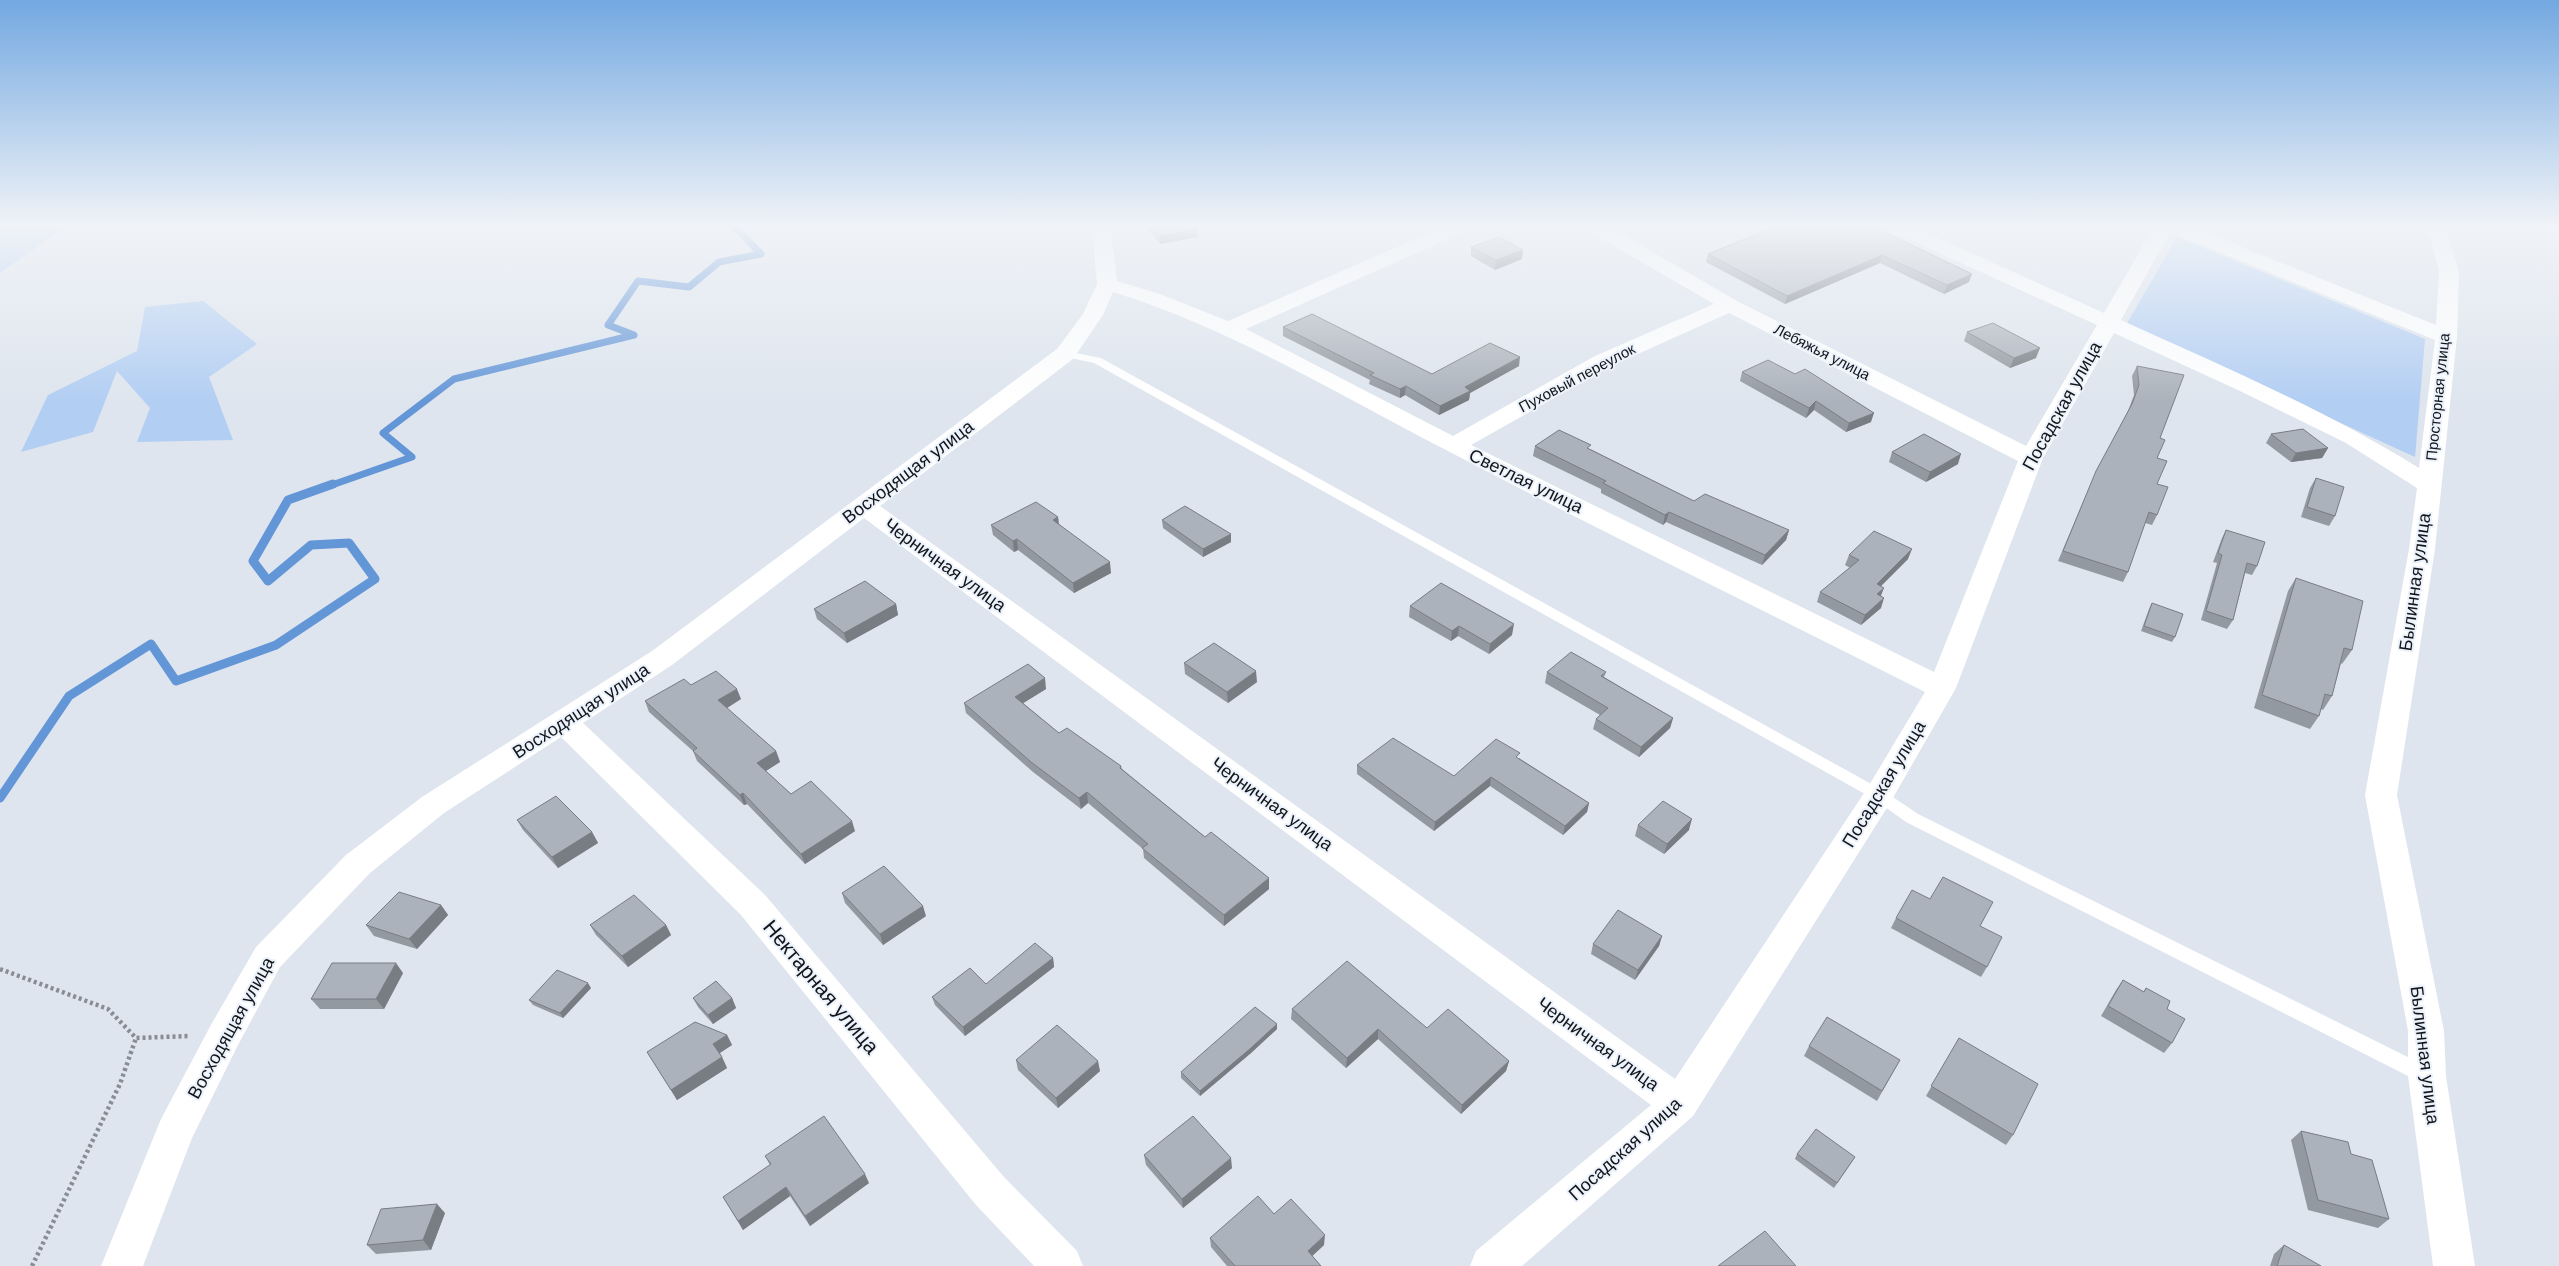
<svg xmlns="http://www.w3.org/2000/svg" width="2559" height="1266" font-family="'DM Sans',sans-serif">
<style>
.green{fill:#b2cef3}
.lines{fill:none;stroke-linecap:round;stroke-linejoin:round}
.stream-far1{stroke:#6396d7;stroke-width:7}
.stream{stroke:#6396d7;stroke-width:9}
.path{stroke:#888d94;stroke-width:4.5;stroke-dasharray:3 3;stroke-linecap:butt}
.lane{fill:#fff;fill-rule:evenodd}
.street{fill:#fff;fill-rule:evenodd}
.wall{fill:#9399a1}
.shaded-wall{fill:#787d83}
.building{fill:#abb2bb;stroke:#787d83}
.labels{text-anchor:middle;dominant-baseline:central;stroke-width:4;stroke-linejoin:round;paint-order:stroke}
.far-street-label{font-size:15px;fill:#121417;stroke:#ebf2fc}
.street-label{font-size:18px;fill:#121417;stroke:#ebf2fc}
.near-street-label{font-size:21px;fill:#121417;stroke:#ebf2fc}
</style>
<rect width="100%" height="100%" fill="#dee5ee"/>
<g class="green">
<polygon points="0,225 68,225 0,273"/>
<polygon points="2177,237 2425,339 2415,457 2126,325"/>
<polygon points="203,301 257,344 209,377 233,440 137,442 150,408 117,371 93,432 21,452 48,395 137,351 145,307"/>
</g>
<g class="lines">
<polyline class="stream-far1" points="329,486 412,457 383,433 454,379 634,335 608,325 638,281 689,287 719,262 761,254 733,225"/>
<polyline class="stream" points="0,798 69,696 151,644 176,681 276,645 375,579 349,543 311,545 268,581 253,561 288,500 333,484"/>
<g class="path">
<polyline points="0,969 108,1009 136,1038 190,1036"/>
<polyline points="32,1266 120,1084 136,1038"/>
</g>
<polygon class="lane" points="1065,351 1101,358 1884,791 1918,814 2430,1068 2432,1074 2430,1080 2423,1082 2416,1080 1906,822 1874,799 1094,363 1061,356 1061,352"/>
<path class="street" d="M1092,225H1110L1117,281L1160,294L1228,321L1447,225H1472L1470,229L1246,329L1453,436L1595,356L1714,304L1585,229L1583,225H1606L1737,301L2026,446L2097,325L1887,229L1885,225H1910L2104,313L2155,225H2187L2436,325L2439,272L2431,240L2418,225H2438L2449,238L2459,272L2457,337L2435,549L2397,795L2444,1031L2446,1076L2475,1266H2433L2408,1076V1031L2365,795L2409,549L2417,488L2346,443L2240,391L2114,333L2043,458L1956,688L1890,803L1693,1116L1522,1266H1470L1476,1251L1651,1105L864,518L672,665L583,723L765,895L1004,1177L1077,1251L1083,1266H1034L976,1205L741,915L561,737L444,813L370,873L280,967L238,1045L192,1138L143,1266H101L161,1119L212,1023L256,947L346,855L422,797L652,651L1057,349L1083,314L1097,284ZM2170,232L2435,340L2419,468C2324,409 2222,366 2121,320ZM1113,292C1232,329 1336,394 1446,450C1604,533 1765,611 1925,692L1868,787L1675,1079L880,506L1073,359L1103,315ZM1729,313L2018,461L1934,672L1471,445L1611,366Z"/>
</g>
<g class="wall">
<polygon points="1145,225 1195,225 1198,237 1160,244"/>
<polygon points="1870,225 1969,282 1944,294 1880,263 1785,304 1706,262 1708,254"/>
<polygon points="1471,247 1522,259 1495,270 1471,256"/>
<polygon points="1283,327 1432,374 1519,366 1470,393 1469,400 1439,415 1405,395 1400,398 1369,384 1370,380 1283,336"/>
<polygon points="1967,332 2036,358 2010,368 1964,341"/>
<polygon points="2137,366 2160,438 2157,458 2157,515 2152,525 2145,523 2128,572 2123,582 2058,561 2092,481 2128,411 2134,395 2132,376"/>
<polygon points="1742,372 1871,422 1846,432 1814,410 1806,418 1740,381"/>
<polygon points="2271,434 2328,448 2322,458 2291,462 2266,443"/>
<polygon points="1535,446 1590,449 1694,501 1789,530 1786,540 1762,565 1666,522 1663,525 1601,493 1601,489 1533,456"/>
<polygon points="1892,452 1958,464 1926,482 1889,462"/>
<polygon points="2316,478 2335,516 2329,526 2301,517 2310,488"/>
<polygon points="1058,517 1059,524 1111,573 1074,593 1018,550 1014,552 993,535 991,525"/>
<polygon points="1162,520 1231,542 1203,557 1163,528"/>
<polygon points="2226,530 2257,566 2252,575 2245,573 2233,620 2227,629 2201,620 2217,563 2213,562 2222,538"/>
<polygon points="1849,555 1908,559 1881,586 1881,608 1861,625 1817,602 1820,592 1850,568 1845,565"/>
<polygon points="2296,578 2352,650 2342,664 2341,663 2332,696 2323,710 2321,709 2319,716 2310,729 2254,708 2288,591"/>
<polygon points="2152,603 2175,637 2172,642 2141,631 2149,609"/>
<polygon points="896,604 898,615 847,643 817,619 814,609"/>
<polygon points="1410,606 1512,635 1489,654 1458,636 1451,641 1409,617"/>
<polygon points="1184,663 1257,682 1228,703 1185,674"/>
<polygon points="1547,672 1606,672 1604,677 1673,718 1670,728 1639,757 1593,729 1596,719 1600,715 1545,683"/>
<polygon points="691,685 741,699 727,708 776,751 780,762 766,771 791,794 855,831 805,864 747,804 744,805 697,761 693,751 649,712 645,701"/>
<polygon points="1046,689 1023,703 1059,733 1121,766 1122,769 1269,889 1224,926 1144,858 1143,849 1088,803 1081,809 1033,772 966,713 964,703"/>
<polygon points="1519,758 1589,803 1587,812 1563,835 1490,786 1434,831 1357,774 1357,765 1454,776"/>
<polygon points="517,820 592,832 598,843 558,868 523,830"/>
<polygon points="1638,825 1689,830 1664,854 1635,836"/>
<polygon points="842,893 926,916 883,945 845,903"/>
<polygon points="441,905 448,915 417,949 374,936 366,925"/>
<polygon points="1896,918 1980,926 1987,967 1981,977 1891,928"/>
<polygon points="590,925 666,925 671,935 628,967 596,935"/>
<polygon points="1662,936 1659,946 1635,980 1591,954 1593,944"/>
<polygon points="1053,958 1054,967 965,1036 935,1005 932,997 986,984"/>
<polygon points="403,973 384,1009 320,1009 311,999"/>
<polygon points="2123,980 2144,992 2146,988 2167,1009 2172,1043 2164,1053 2101,1016 2116,990"/>
<polygon points="591,988 563,1018 533,1005 529,1000"/>
<polygon points="693,998 732,998 736,1008 713,1024 698,1007"/>
<polygon points="1292,1009 1427,1028 1509,1061 1506,1071 1461,1114 1378,1039 1346,1068 1291,1019"/>
<polygon points="1277,1024 1277,1029 1251,1053 1200,1096 1181,1078 1181,1072"/>
<polygon points="727,1035 732,1045 720,1053 727,1068 677,1100 647,1052"/>
<polygon points="1959,1038 2013,1135 2006,1145 1926,1096"/>
<polygon points="1809,1046 1900,1060 1877,1101 1804,1056"/>
<polygon points="1016,1060 1100,1071 1058,1108 1018,1070"/>
<polygon points="2301,1131 2351,1154 2389,1219 2378,1228 2308,1210 2291,1140"/>
<polygon points="1797,1154 1855,1157 1834,1188 1795,1159"/>
<polygon points="1144,1155 1232,1168 1183,1208 1146,1165"/>
<polygon points="765,1156 869,1183 810,1226 790,1196 743,1230 723,1197 770,1165"/>
<polygon points="445,1213 431,1250 376,1254 367,1245"/>
<polygon points="1274,1214 1324,1245 1312,1256 1321,1266 1227,1266 1211,1247 1210,1238"/>
<polygon points="2284,1245 2321,1266 2270,1266 2274,1254"/>
</g>
<g class="shaded-wall">
<polygon points="1198,228 1198,237 1160,244 1159,236"/>
<polygon points="1523,250 1522,259 1495,270 1496,260"/>
<polygon points="1882,255 1880,263 1785,304 1787,296"/>
<polygon points="1972,274 1969,282 1944,294 1947,285"/>
<polygon points="2040,348 2036,358 2010,368 2014,358"/>
<polygon points="1520,357 1519,366 1470,393 1469,400 1439,415 1440,406 1465,387"/>
<polygon points="1406,386 1405,395 1400,398 1400,389"/>
<polygon points="1816,401 1814,410 1806,418 1809,408"/>
<polygon points="1874,413 1871,422 1846,432 1849,423"/>
<polygon points="2328,448 2322,458 2291,462 2296,453"/>
<polygon points="1961,454 1958,464 1926,482 1930,472"/>
<polygon points="1669,512 1666,522 1663,525 1665,515"/>
<polygon points="1058,517 1059,527 1053,520"/>
<polygon points="1789,530 1786,540 1762,565 1765,555"/>
<polygon points="1231,534 1231,542 1203,557 1203,549"/>
<polygon points="1017,539 1018,550 1014,552 1013,541"/>
<polygon points="1912,549 1908,559 1873,594 1877,584"/>
<polygon points="1110,562 1111,573 1074,593 1073,583"/>
<polygon points="1884,588 1880,598 1877,594"/>
<polygon points="1884,598 1881,608 1861,625 1865,615"/>
<polygon points="896,604 898,615 847,643 844,633"/>
<polygon points="1514,624 1512,635 1489,654 1490,644"/>
<polygon points="1459,626 1458,636 1451,641 1452,631"/>
<polygon points="1256,671 1257,682 1228,703 1227,692"/>
<polygon points="1045,678 1046,689 1017,707 1015,697"/>
<polygon points="737,689 741,699 722,711 718,700"/>
<polygon points="1673,718 1670,728 1639,757 1641,747"/>
<polygon points="776,751 780,762 761,774 757,763"/>
<polygon points="1491,777 1490,786 1434,831 1435,822"/>
<polygon points="1087,792 1088,803 1081,809 1079,798"/>
<polygon points="743,793 747,804 744,805 740,795"/>
<polygon points="1589,803 1587,812 1563,835 1565,826"/>
<polygon points="1692,819 1689,830 1664,854 1667,844"/>
<polygon points="852,821 855,831 805,864 801,854"/>
<polygon points="592,832 598,843 558,868 552,857"/>
<polygon points="1269,878 1269,889 1224,926 1224,915"/>
<polygon points="441,905 448,915 417,949 409,939"/>
<polygon points="923,906 926,916 883,945 880,934"/>
<polygon points="666,925 671,935 628,967 622,956"/>
<polygon points="1662,936 1659,946 1635,980 1638,970"/>
<polygon points="1053,958 1054,967 965,1036 963,1027"/>
<polygon points="396,963 403,973 384,1009 376,999"/>
<polygon points="588,983 591,988 563,1018 560,1013"/>
<polygon points="732,998 736,1008 713,1024 708,1015"/>
<polygon points="1277,1024 1277,1029 1251,1053 1200,1096 1200,1091"/>
<polygon points="1378,1029 1378,1039 1346,1068 1347,1058"/>
<polygon points="727,1035 732,1045 718,1054 713,1044"/>
<polygon points="722,1057 727,1068 677,1100 671,1090"/>
<polygon points="1098,1061 1100,1071 1058,1108 1056,1098"/>
<polygon points="1509,1061 1506,1071 1461,1114 1462,1105"/>
<polygon points="1231,1158 1232,1168 1183,1208 1182,1199"/>
<polygon points="865,1174 869,1183 810,1226 805,1216"/>
<polygon points="786,1187 790,1196 743,1230 738,1221"/>
<polygon points="437,1204 445,1213 431,1250 423,1240"/>
<polygon points="1325,1235 1324,1245 1308,1260 1308,1251"/>
</g>
<g class="building">
<polygon points="1151,225 1195,225 1198,228 1159,236"/>
<polygon points="1779,225 1870,225 1972,274 1947,285 1882,255 1787,296 1708,254"/>
<polygon points="1499,237 1523,250 1496,260 1471,247"/>
<polygon points="1312,314 1432,374 1490,343 1520,357 1465,387 1470,391 1440,406 1406,386 1400,389 1370,375 1374,373 1283,327"/>
<polygon points="1993,323 2040,348 2014,358 1967,332"/>
<polygon points="1768,360 1795,374 1805,369 1874,413 1849,423 1816,401 1809,408 1742,372"/>
<polygon points="2137,366 2184,375 2160,438 2165,440 2157,458 2167,461 2157,484 2168,487 2157,515 2149,512 2128,572 2063,551 2096,471 2132,404 2139,385"/>
<polygon points="2303,429 2328,448 2296,453 2271,434"/>
<polygon points="1559,430 1591,445 1587,448 1694,501 1705,494 1789,530 1765,555 1669,512 1665,515 1603,483 1606,481 1535,446"/>
<polygon points="1924,434 1961,454 1930,472 1892,452"/>
<polygon points="2316,478 2344,487 2335,516 2307,507"/>
<polygon points="1036,502 1058,517 1053,520 1110,562 1073,583 1017,539 1013,541 991,525"/>
<polygon points="1185,506 1231,534 1203,549 1162,520"/>
<polygon points="2226,530 2265,542 2257,566 2247,563 2233,620 2206,611 2222,555 2218,553"/>
<polygon points="1874,531 1912,549 1877,584 1884,588 1877,594 1884,598 1865,615 1820,592 1859,560 1849,555"/>
<polygon points="2296,578 2363,601 2352,650 2344,648 2332,696 2325,694 2319,716 2262,695"/>
<polygon points="865,581 896,604 844,633 814,609"/>
<polygon points="1441,583 1514,624 1490,644 1459,626 1452,631 1410,606"/>
<polygon points="2152,603 2183,614 2175,637 2144,626"/>
<polygon points="1214,643 1256,671 1227,692 1184,663"/>
<polygon points="1571,652 1606,672 1601,676 1673,718 1641,747 1596,719 1608,708 1547,672"/>
<polygon points="1028,664 1045,678 1015,697 1059,733 1067,728 1121,766 1120,768 1205,837 1211,832 1269,878 1224,915 1142,848 1148,844 1087,792 1079,798 1031,762 964,703"/>
<polygon points="716,671 737,689 718,700 776,751 757,763 791,794 811,781 852,821 801,854 743,793 740,795 693,751 697,748 645,701 684,679 691,685"/>
<polygon points="1393,738 1454,776 1496,739 1520,753 1516,757 1589,803 1565,826 1491,777 1435,822 1357,765"/>
<polygon points="556,796 592,832 552,857 517,820"/>
<polygon points="1663,801 1692,819 1667,844 1638,825"/>
<polygon points="884,866 923,906 880,934 842,893"/>
<polygon points="1943,877 1993,902 1980,926 2002,937 1987,967 1896,918 1912,890 1930,899"/>
<polygon points="399,892 441,905 409,939 366,925"/>
<polygon points="634,895 666,925 622,956 590,925"/>
<polygon points="1618,910 1662,936 1638,970 1593,944"/>
<polygon points="1035,943 1053,958 963,1027 932,997 970,968 986,984"/>
<polygon points="1347,961 1427,1028 1448,1009 1509,1061 1462,1105 1378,1029 1347,1058 1292,1009"/>
<polygon points="332,963 396,963 376,999 311,999"/>
<polygon points="557,970 588,983 560,1013 529,1000"/>
<polygon points="2123,980 2144,992 2146,988 2170,1001 2167,1009 2185,1019 2172,1043 2108,1006"/>
<polygon points="716,981 732,998 708,1015 693,998"/>
<polygon points="1255,1007 1277,1024 1251,1048 1200,1091 1181,1072"/>
<polygon points="1827,1017 1900,1060 1882,1091 1809,1046"/>
<polygon points="695,1022 727,1035 713,1044 722,1057 671,1090 647,1052"/>
<polygon points="1057,1025 1098,1061 1056,1098 1016,1060"/>
<polygon points="1959,1038 2038,1084 2013,1135 1931,1086"/>
<polygon points="824,1116 865,1174 805,1216 786,1187 738,1221 723,1197 771,1164 765,1156"/>
<polygon points="1193,1116 1231,1158 1182,1199 1144,1155"/>
<polygon points="1816,1129 1855,1157 1837,1183 1797,1154"/>
<polygon points="2301,1131 2348,1142 2351,1154 2372,1160 2389,1219 2318,1200"/>
<polygon points="1258,1196 1274,1214 1291,1199 1325,1235 1308,1251 1321,1266 1235,1266 1210,1238"/>
<polygon points="437,1204 423,1240 367,1245 381,1209"/>
<polygon points="1765,1231 1796,1266 1718,1266"/>
<polygon points="2284,1245 2321,1266 2277,1266"/>
</g>
<linearGradient id="sky" x2="0" y2="1"><stop stop-color="#73a8e1"/><stop offset="0.56" stop-color="#f0f3f7"/><stop offset="1" stop-color="#f0f3f7" stop-opacity="0"/></linearGradient>
<rect width="2559" height="403" fill="url(#sky)"/>
<g class="labels">
<g class="far-street-label">
<text transform="translate(1822 352) rotate(27)">Лебяжья улица</text>
<text transform="translate(1577 378) rotate(-28)">Пуховый переулок</text>
<text transform="translate(2438 397) rotate(-84)">Просторная улица</text>
</g>
<g class="street-label">
<text transform="translate(2062 406) rotate(-61)">Посадская улица</text>
<text transform="translate(908 472) rotate(-37)">Восходящая улица</text>
<text transform="translate(1526 481) rotate(26)">Светлая улица</text>
<text transform="translate(945 565) rotate(36)">Черничная улица</text>
<text transform="translate(2415 582) rotate(-82)">Былинная улица</text>
<text transform="translate(581 711) rotate(-33)">Восходящая улица</text>
<text transform="translate(1884 784) rotate(-59)">Посадская улица</text>
<text transform="translate(1272 804) rotate(36)">Черничная улица</text>
<text transform="translate(231 1028) rotate(-61)">Восходящая улица</text>
<text transform="translate(1598 1044) rotate(36)">Черничная улица</text>
<text transform="translate(2425 1055) rotate(83)">Былинная улица</text>
<text transform="translate(1625 1149) rotate(-42)">Посадская улица</text>
</g>
<g class="near-street-label">
<text transform="translate(821 987) rotate(50)">Нектарная улица</text>
</g>
</g>
</svg>
